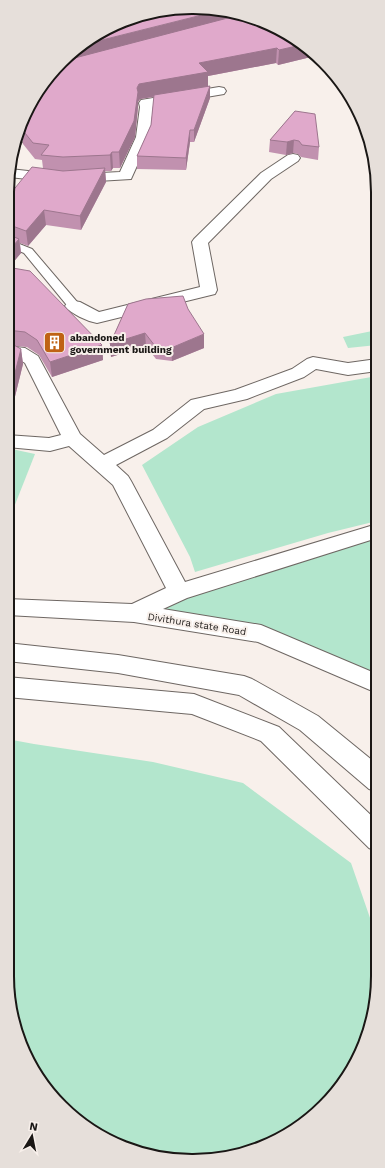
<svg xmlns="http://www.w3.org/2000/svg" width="385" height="1168" font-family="'Work Sans',sans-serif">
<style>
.green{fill:#b3e6cd}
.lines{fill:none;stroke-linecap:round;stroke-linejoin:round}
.service-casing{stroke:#6e6763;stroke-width:2}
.minor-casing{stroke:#6e6763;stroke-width:2}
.motorway-casing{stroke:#6e6763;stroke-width:2}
.service{fill:#fff;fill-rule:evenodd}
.minor{fill:#fff;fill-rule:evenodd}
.motorway{fill:#fff;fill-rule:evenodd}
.wall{fill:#c191af}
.shaded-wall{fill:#9d768e}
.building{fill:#e0a9cb;stroke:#9d768e}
.labels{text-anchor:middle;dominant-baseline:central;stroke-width:4;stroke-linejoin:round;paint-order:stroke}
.poi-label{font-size:10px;font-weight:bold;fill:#1a1715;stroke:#f8f0eb;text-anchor:start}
.street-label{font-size:10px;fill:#1a1715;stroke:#f8f0eb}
.rim{fill:none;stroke:#1a1715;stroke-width:2}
</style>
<rect width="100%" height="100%" fill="#f8f0eb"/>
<g class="green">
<polygon points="377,330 377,345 348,348 343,337"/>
<polygon points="377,376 377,521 328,533 195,572 190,557 142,465 198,427 276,394"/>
<polygon points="7,448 35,454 7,525"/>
<polygon points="377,538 377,675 352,663 261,634 134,613 224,578"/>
<polygon points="7,739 34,744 153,762 243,783 351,863 378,941 378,976 372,1023 347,1079 296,1130 240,1155 169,1159 110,1142 53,1098 21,1046 7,975"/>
</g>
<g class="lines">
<defs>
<polygon id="service" points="7,239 32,249 78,303 80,306 78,309 70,309 24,253 7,246"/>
<g id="minor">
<polygon points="219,87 224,88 226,91 224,94 153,106 150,137 131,179 64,183 9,177 10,169 64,175 120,172 136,137 140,107 139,103 141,100"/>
<polygon points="39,91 45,95 28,133 18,148 13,149 13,145"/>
<path d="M293,154L298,155L300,158L298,161L271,179L208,243L217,290L215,294L97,323C87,321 71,314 65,306L68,302L74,301L80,302L99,312L200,287L192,242L194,239L261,173L288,155Z"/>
<polygon points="7,346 25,348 38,356 80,434 104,455 153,430 191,400 235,390 292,369 307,359 313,357 348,363 377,359 377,371 348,375 316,369 304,377 247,399 204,409 167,438 116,465 128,476 131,481 185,582 377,524 377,538 187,598 163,609 261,625 377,674 377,693 258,642 134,622 7,615 7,599 132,604 166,588 113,485 69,446 50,451 7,447 7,435 49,438 61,435 25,363 15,357 7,356"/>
</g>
<g id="motorway">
<polygon points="7,643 118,655 244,676 252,679 318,716 378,765 378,792 369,789 300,730 239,695 118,673 7,661"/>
<polygon points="7,677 194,694 279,727 378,822 378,852 369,848 261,741 192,714 7,697"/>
</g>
</defs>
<use href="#service" class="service-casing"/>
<use href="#minor" class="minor-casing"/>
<use href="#motorway" class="motorway-casing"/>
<use href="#service" class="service"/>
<use href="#minor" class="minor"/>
<use href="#motorway" class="motorway"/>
</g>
<g class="wall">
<polygon points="285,32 315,56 278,65 276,63 208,76 208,86 210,86 210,98 194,142 190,142 186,170 137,169 137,156 151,125 154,97 140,99 138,102 138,107 135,137 120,168 113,168 111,171 105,171 106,182 81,230 46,225 28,246 20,243 21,253 9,267 102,345 103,360 52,377 39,355 27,347 16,346 21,349 23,364 7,429 7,198 43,168 42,160 35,159 23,144 21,129 24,124"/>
<polygon points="295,111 319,147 318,160 301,157 298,154 293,153 286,155 269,152 270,140"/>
<polygon points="128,304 204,348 172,361 156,359 146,346 111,357 110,344"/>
</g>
<g class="shaded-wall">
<polygon points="214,12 240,13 249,17 61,66 86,44"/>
<polygon points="301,45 315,56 278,65 279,50"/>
<polygon points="277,48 276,63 208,76 208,87 140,99 138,102 138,107 135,137 120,168 119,152 137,88 139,84 199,63"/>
<polygon points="210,86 210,98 194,142 194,130"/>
<polygon points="190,130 190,142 186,170 186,158"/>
<polygon points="294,140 293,153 286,155 287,142"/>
<polygon points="112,152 113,168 111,171 110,155"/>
<polygon points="105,168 106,182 81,230 80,216"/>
<polygon points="44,210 46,225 28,246 26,231"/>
<polygon points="19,239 21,253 7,270 7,253"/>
<polygon points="145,333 146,346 111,357 110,344"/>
<polygon points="204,334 204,348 172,361 171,348"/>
<polygon points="102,345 103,360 52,377 50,362"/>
<polygon points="21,349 23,364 7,429 7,405"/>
</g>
<g class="building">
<polygon points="168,9 214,12 86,44 100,32"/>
<polygon points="243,14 285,32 301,45 279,50 277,48 199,63 208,72 139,84 137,88 138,92 134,121 119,152 112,152 110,155 63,157 41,155 49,145 33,143 21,128 28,118 45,80 67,60"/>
<polygon points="210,86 194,130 190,130 186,158 137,156 151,125 154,95"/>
<polygon points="295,111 315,114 319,147 302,145 299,141 294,140 287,142 270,140"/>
<polygon points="32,167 63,171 105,168 80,216 44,210 26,231 7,224 7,212 13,206 7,205 7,198"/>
<polygon points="7,234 19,239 7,253"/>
<polygon points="7,267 30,271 102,345 50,362 37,340 25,332 7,330"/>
<polygon points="183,296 188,309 204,334 171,348 155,346 145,333 110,344 128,304 146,299"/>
<polygon points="7,343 12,344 21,349 7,405"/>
</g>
<defs>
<symbol id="building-square" viewBox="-11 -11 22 22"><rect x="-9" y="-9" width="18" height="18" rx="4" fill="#bf6214" stroke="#f8f0eb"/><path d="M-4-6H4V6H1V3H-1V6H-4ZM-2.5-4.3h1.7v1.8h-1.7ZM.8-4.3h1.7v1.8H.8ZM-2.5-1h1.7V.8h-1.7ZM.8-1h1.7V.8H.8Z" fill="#fff"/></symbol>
</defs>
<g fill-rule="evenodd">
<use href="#building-square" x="42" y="330" width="25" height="25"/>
</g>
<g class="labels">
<g class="poi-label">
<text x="70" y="337">abandoned<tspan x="70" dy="12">government building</tspan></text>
</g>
<g class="street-label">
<text transform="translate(197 624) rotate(9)">Divithura state Road</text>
</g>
</g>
<path d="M0 0H385V1168H0ZM192 14H193A178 178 0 0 1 371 192V976A178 178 0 0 1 193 1154H192A178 178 0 0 1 14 976V192A178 178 0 0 1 192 14Z" fill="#e6dfda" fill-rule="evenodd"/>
<path class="rim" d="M192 14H193A178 178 0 0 1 371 192V976A178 178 0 0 1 193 1154H192A178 178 0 0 1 14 976V192A178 178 0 0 1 192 14Z"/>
<g transform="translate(32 1136) rotate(10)" stroke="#f8f0eb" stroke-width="3" paint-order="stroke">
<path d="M0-3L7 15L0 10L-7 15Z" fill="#1a1715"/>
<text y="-6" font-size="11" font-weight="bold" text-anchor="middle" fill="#1a1715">N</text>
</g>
</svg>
